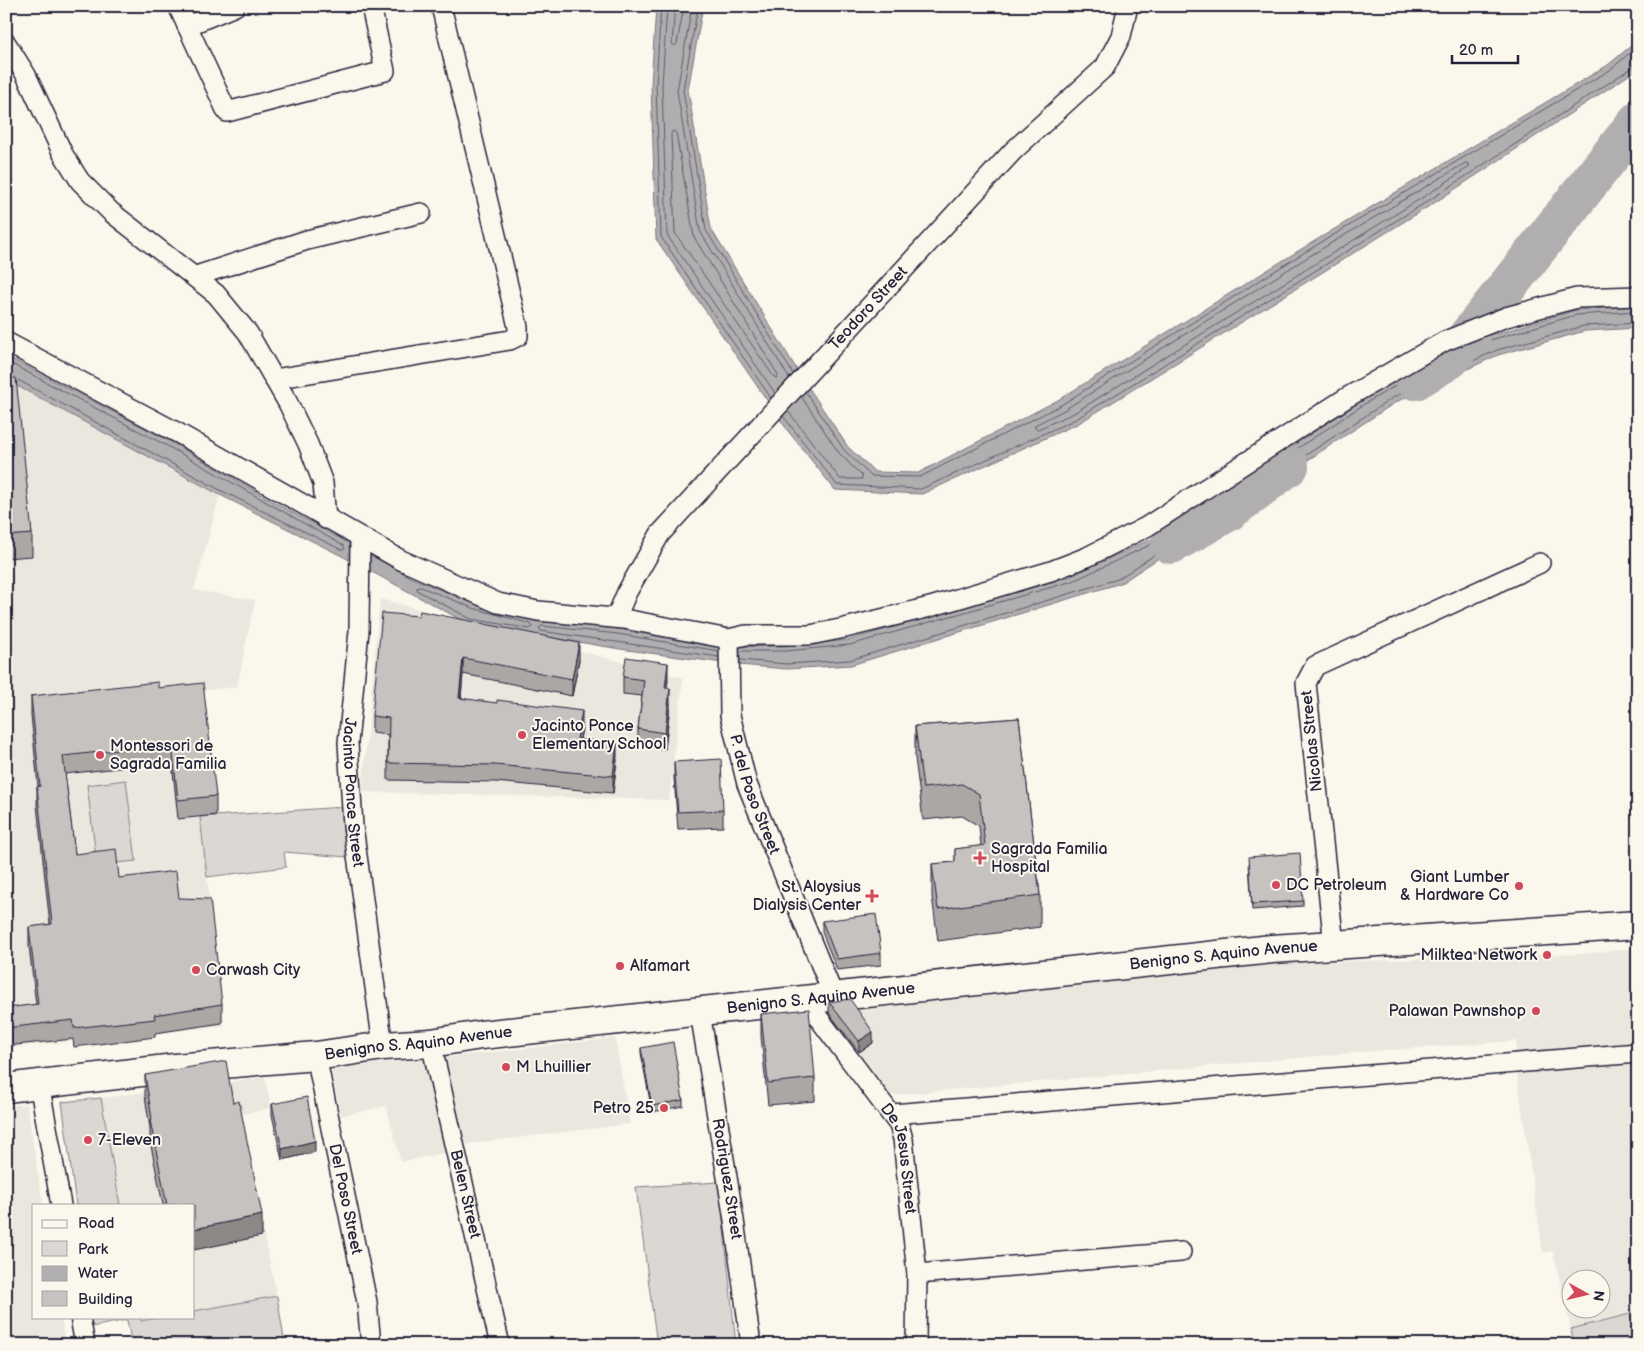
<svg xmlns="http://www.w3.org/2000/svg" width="1644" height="1351" font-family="'Balsamiq Sans',sans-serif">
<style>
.built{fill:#ebe7df;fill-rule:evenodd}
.green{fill:#dbd8d3;stroke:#7e7d87}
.water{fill:#b1aeb0;stroke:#787681}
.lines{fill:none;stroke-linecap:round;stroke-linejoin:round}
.shore{stroke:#5b5a6a;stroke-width:1}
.river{stroke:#b1aeb0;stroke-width:40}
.street-casing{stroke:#22223b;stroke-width:22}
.primary-casing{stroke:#22223b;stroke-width:31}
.street{stroke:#fbf7ec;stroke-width:19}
.primary{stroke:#fbf7ec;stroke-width:28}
.wall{fill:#aaa7a5;stroke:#22223b}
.shaded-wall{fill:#8b8886;stroke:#22223b}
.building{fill:#c6c2c0;stroke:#22223b}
.poi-dot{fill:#d1495b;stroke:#fbf7ec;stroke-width:2}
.labels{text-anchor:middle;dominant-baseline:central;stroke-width:4;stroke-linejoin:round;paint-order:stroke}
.street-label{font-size:16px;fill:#22223b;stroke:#fbf7ec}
.poi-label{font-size:16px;fill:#22223b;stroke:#fbf7ec;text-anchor:start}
</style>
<rect width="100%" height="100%" fill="#fbf7ec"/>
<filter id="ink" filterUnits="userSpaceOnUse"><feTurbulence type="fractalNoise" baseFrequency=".02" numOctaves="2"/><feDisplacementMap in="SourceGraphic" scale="10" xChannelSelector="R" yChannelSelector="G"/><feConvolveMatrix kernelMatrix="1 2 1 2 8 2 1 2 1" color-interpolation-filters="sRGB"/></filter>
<g filter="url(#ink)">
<g class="built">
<polygon points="6,380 220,495 194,590 255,600 237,687 186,692 224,1026 6,1048"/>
<polygon points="380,599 683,678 669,800 362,792"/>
<path d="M1638,948V1312L1571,1329L1553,1251L1543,1253L1516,1068V1041L1362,1052L885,1096L820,1009L1029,991L1261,964L1579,954ZM1572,1278H1602V1308H1572Z"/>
<polygon points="615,1038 630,1124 460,1145 441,1058"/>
<polygon points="431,1059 449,1152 401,1162 386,1106 341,1116 331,1067"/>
<polygon points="265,1077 271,1108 238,1115 277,1296 194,1311 194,1205 120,1205 101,1098"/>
<polygon points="27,1104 43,1205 34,1205 34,1317 61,1317 65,1345 6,1345 6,1106"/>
</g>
<g class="green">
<polygon points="126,780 136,861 97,865 87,785"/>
<polygon points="343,807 348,857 284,852 286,867 207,877 200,817"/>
<polygon points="101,1098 120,1205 76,1205 62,1102"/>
<polygon points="719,1182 736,1345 657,1345 636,1187"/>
<polygon points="277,1296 285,1345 132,1345 127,1320 91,1327 90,1317 140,1317 141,1321 162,1317 194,1317 194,1311"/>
<polygon points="1638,1312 1638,1345 1574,1345 1571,1329"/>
</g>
<g class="water">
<polygon points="656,6 703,6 688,90 711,229 799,373 848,447 875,472 918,473 1058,400 1303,248 1608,65 1638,40 1638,69 1431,205 1079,423 922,494 835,490 788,431 656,239 651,85"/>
<polygon points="1638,306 1638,328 1585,331 1498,355 1396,402 1121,583 851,665 787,669 738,665 620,649 469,624 340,555 220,495 6,380 6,356 173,443 281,506 412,578 475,604 536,620 619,629 721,647 785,646 849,640 1071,576 1151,539 1364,399 1433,358 1478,339 1576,310"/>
</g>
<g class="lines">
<g class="shore">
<polyline points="661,6 656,85 661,237 771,398"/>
<polyline points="667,6 662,85 667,235 775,393"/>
<polyline points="675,6 672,44 675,46 677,44 684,6"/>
<polyline points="692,6 677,91 700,231 789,378"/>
<polyline points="698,6 683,90 706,230 793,374"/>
<polygon points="673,131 676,133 694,237 778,375 777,378 774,377 675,233 671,134"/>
<polygon points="1466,163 1469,164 1469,167 1425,196 1074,413 1038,429 1035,428 1035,425 1064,410 1308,257"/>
<polyline points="6,361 171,448 344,546 345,549 342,550 222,491 18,380"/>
<polyline points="806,392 844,450 871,476 920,477 1061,405 1305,252 1610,70 1638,46"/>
<polyline points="788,411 840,479 862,479 862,476 839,453 801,396"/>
<polyline points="783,416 837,485 921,489 1076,419 1428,201 1633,67 1638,66"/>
<polygon points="421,587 473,608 531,624 533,627 530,629 471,619 418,591 417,588"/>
<polyline points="719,651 618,634 542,626 539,628 541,631 719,657"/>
<polyline points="740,651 786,651 850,645 1073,581 1154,543 1366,403 1436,362 1480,343 1576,315 1638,311"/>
<polyline points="740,660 787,664 850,660 1118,579 1394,397 1497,350 1584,326 1638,323"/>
</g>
<g class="river">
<polyline points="1415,380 1450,359 1638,121"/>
<polyline points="1171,544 1229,511 1289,466"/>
</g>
<defs>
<g id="street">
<polyline points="178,6 227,112 385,71 371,6"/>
<polyline points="187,26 235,6"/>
<polyline points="6,43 26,75 63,154 80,181 111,212 216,294 248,333 288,403 308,444 323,483 326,519"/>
<polyline points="196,276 307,240 421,213"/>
<polyline points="6,342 178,433 401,560 498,603 538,611 624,619 729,639 746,635 810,635 845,628 930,607 1051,571 1087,557 1146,527 1346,398 1445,341 1506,317 1577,298 1638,296"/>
<polyline points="274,379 510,340 518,336 518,327 441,6"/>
<path id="s1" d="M360,537L359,631L348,743L353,826L383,1046"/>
<path id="s2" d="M616,618L627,592L660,534L1013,151L1105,67L1121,36L1128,6"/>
<path id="s3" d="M729,639L730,715L747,784L834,997"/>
<polyline points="1334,945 1306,683 1315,666 1540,563"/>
<path id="s4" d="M805,1000L899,1125L903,1139L917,1274L916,1345"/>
<path id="s5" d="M700,1012L734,1220L751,1345"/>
<path id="s6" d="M431,1043L500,1345"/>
<path id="s7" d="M316,1056L367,1302L371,1345"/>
<polyline points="39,1083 61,1205"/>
<polyline points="892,1114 1638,1053"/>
<polyline points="917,1274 1181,1252"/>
<polyline points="80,1317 85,1345"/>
</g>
<g id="primary">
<path id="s8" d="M6,1088L175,1068L316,1056L383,1046L431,1043L481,1035L1272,949L1638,925"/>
</g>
</defs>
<use href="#street" class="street-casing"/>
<use href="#primary" class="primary-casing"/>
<use href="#street" class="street"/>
<use href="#primary" class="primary"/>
</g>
<g class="wall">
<polygon points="6,379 32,534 32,556 6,558"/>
<polygon points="419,616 579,660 572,696 463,674 461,698 582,728 580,739 617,760 613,793 495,782 388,780 388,735 372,733 372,716"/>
<polygon points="623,677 668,680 667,688 670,705 665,749 638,746 638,729 642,696 623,694"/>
<polygon points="158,688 216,796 216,815 178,819 172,762 65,774 75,854 119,878 179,898 222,1004 222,1023 155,1033 155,1037 74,1047 73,1039 6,1046 6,1008 36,1005 29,946 29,927 50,925 37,805 37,787 38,786 31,715 31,696"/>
<polygon points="1019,718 1040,895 1040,927 938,941 932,896 932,864 955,862 955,849 981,846 979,826 962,816 923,820 915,758 915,726"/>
<polygon points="674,762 723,810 723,827 678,829 674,779"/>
<polygon points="1249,863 1303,901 1303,906 1252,910"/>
<polygon points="822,921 881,953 881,965 837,970 822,932"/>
<polygon points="829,1002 873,1043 859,1052 829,1013"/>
<polygon points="761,1014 815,1078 815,1101 768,1105 761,1036"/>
<polygon points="641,1048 683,1100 683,1106 652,1112 641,1053"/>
<polygon points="145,1075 233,1103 262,1236 194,1205 163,1205 150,1141 150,1128 145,1096"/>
<polygon points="272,1104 315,1152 282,1160 272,1115"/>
</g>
<g class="shaded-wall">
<polygon points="579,643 579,660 572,696 572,679"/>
<polygon points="463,658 463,674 459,715 459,698"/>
<polygon points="668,663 668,680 665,704 665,688"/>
<polygon points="670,688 670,705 665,749 665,733"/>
<polygon points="582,711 582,728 577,756 577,739"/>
<polygon points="617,743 617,760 613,793 613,776"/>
<polygon points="873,1032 873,1043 859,1052 859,1041"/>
<polygon points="315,1141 315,1152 282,1160 282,1149"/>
<polygon points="262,1215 262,1236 194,1250 194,1229"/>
</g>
<g class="building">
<polygon points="16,378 32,534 6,536 6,379"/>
<polygon points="420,611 579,643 572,679 463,658 459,698 497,703 497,700 582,711 577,739 617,743 613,776 495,765 388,763 389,718 372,716 382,613 419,616"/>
<polygon points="626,657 668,663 665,688 670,688 665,733 638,729 644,680 623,677"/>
<polygon points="158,682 158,688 203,683 216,796 178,800 172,744 63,756 75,854 116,849 119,878 176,871 179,898 210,899 222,1004 154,1015 155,1019 74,1028 73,1020 6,1028 6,1008 38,1004 29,927 52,924 37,787 40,786 31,696"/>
<polygon points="1019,718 1040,895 938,909 932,864 955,862 955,849 985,845 979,794 962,784 923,788 915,726"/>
<polygon points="721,759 723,810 678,812 674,762"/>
<polygon points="1300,853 1303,901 1252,904 1249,857"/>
<polygon points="876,914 881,953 837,959 822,921"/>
<polygon points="850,999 873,1032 859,1041 829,1002"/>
<polygon points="809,1009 815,1078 768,1083 761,1014"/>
<polygon points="673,1042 683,1100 652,1106 641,1048"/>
<polygon points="226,1061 233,1103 239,1101 262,1215 194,1229 194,1205 167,1205 150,1120 152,1119 145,1075"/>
<polygon points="307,1097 315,1141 282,1149 272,1104"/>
<polygon points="69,1340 69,1345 48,1345"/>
</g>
</g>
<g class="poi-dot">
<circle cx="522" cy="735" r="5"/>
<circle cx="100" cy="755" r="5"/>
<path d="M977.5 850.5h5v5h5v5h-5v5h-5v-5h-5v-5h5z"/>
<circle cx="1276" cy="885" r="5"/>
<circle cx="1519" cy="886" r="5"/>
<path d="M869.5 888.5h5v5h5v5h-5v5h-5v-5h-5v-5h5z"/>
<circle cx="1547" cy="955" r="5"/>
<circle cx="620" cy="966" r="5"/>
<circle cx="196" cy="970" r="5"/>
<circle cx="1536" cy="1011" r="5"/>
<circle cx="506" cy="1067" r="5"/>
<circle cx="664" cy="1108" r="5"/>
<circle cx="88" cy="1140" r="5"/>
</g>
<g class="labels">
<g class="street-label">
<text stroke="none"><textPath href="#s2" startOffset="402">Teodoro Street</textPath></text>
<text transform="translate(1312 741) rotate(-96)">Nicolas Street</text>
<text stroke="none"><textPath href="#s1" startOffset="256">Jacinto Ponce Street</textPath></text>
<text stroke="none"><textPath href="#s3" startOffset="159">P. del Poso Street</textPath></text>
<text stroke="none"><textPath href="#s8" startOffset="1225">Benigno S. Aquino Avenue</textPath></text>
<text stroke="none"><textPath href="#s8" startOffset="820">Benigno S. Aquino Avenue</textPath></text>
<text stroke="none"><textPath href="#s8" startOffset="415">Benigno S. Aquino Avenue</textPath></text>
<text stroke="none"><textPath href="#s4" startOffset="189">De Jesus Street</textPath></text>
<text stroke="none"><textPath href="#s5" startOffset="169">Rodriguez Street</textPath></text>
<text stroke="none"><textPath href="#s6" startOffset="155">Belen Street</textPath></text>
<text stroke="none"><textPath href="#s7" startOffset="146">Del Poso Street</textPath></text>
</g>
<g class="poi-label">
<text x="532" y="726">Jacinto Ponce<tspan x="532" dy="18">Elementary School</tspan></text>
<text x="110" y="746">Montessori de<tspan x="110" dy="18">Sagrada Familia</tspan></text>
<text x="991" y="849">Sagrada Familia<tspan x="991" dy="18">Hospital</tspan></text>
<text x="1509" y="877" text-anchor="end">Giant Lumber<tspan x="1509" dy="18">&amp; Hardware Co</tspan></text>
<text x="1286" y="885">DC Petroleum</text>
<text x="861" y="887" text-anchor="end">St. Aloysius<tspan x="861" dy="18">Dialysis Center</tspan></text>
<text x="1537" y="955" text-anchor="end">Milktea Network</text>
<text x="630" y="966">Alfamart</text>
<text x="206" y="970">Carwash City</text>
<text x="1526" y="1011" text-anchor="end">Palawan Pawnshop</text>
<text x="516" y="1067">M Lhuillier</text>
<text x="654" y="1108" text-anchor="end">Petro 25</text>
<text x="98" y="1140">7-Eleven</text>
</g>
</g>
<rect width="1644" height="1351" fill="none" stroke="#fbf7ec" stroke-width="25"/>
<rect x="12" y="12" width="1619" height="1326" fill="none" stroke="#22223b" stroke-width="2" filter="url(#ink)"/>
<rect x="32" y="1204" width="162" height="115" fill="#fbf7ec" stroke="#a4a2a5"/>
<rect x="42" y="1220" width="25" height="8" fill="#fbf7ec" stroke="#a4a2a5"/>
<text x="78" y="1228" font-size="15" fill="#22223b">Road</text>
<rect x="42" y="1241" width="25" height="15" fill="#dbd8d3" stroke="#a4a2a5"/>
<text x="78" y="1254" font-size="15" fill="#22223b">Park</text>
<rect x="42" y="1266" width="25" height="15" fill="#b1aeb0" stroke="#a4a2a5"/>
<text x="78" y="1278" font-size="15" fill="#22223b">Water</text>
<rect x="42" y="1291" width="25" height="15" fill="#c6c2c0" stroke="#a4a2a5"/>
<text x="78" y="1304" font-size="15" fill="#22223b">Building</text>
<g transform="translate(1586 1294) rotate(98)"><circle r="24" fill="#fbf7ec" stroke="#a4a2a5"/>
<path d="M0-4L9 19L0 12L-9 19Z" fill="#d1495b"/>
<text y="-8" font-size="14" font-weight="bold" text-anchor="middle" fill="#22223b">N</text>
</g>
<path d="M1452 55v8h66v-8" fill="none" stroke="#22223b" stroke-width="2.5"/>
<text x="1459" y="55" font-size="15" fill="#22223b" stroke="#fbf7ec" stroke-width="4" paint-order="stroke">20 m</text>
</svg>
